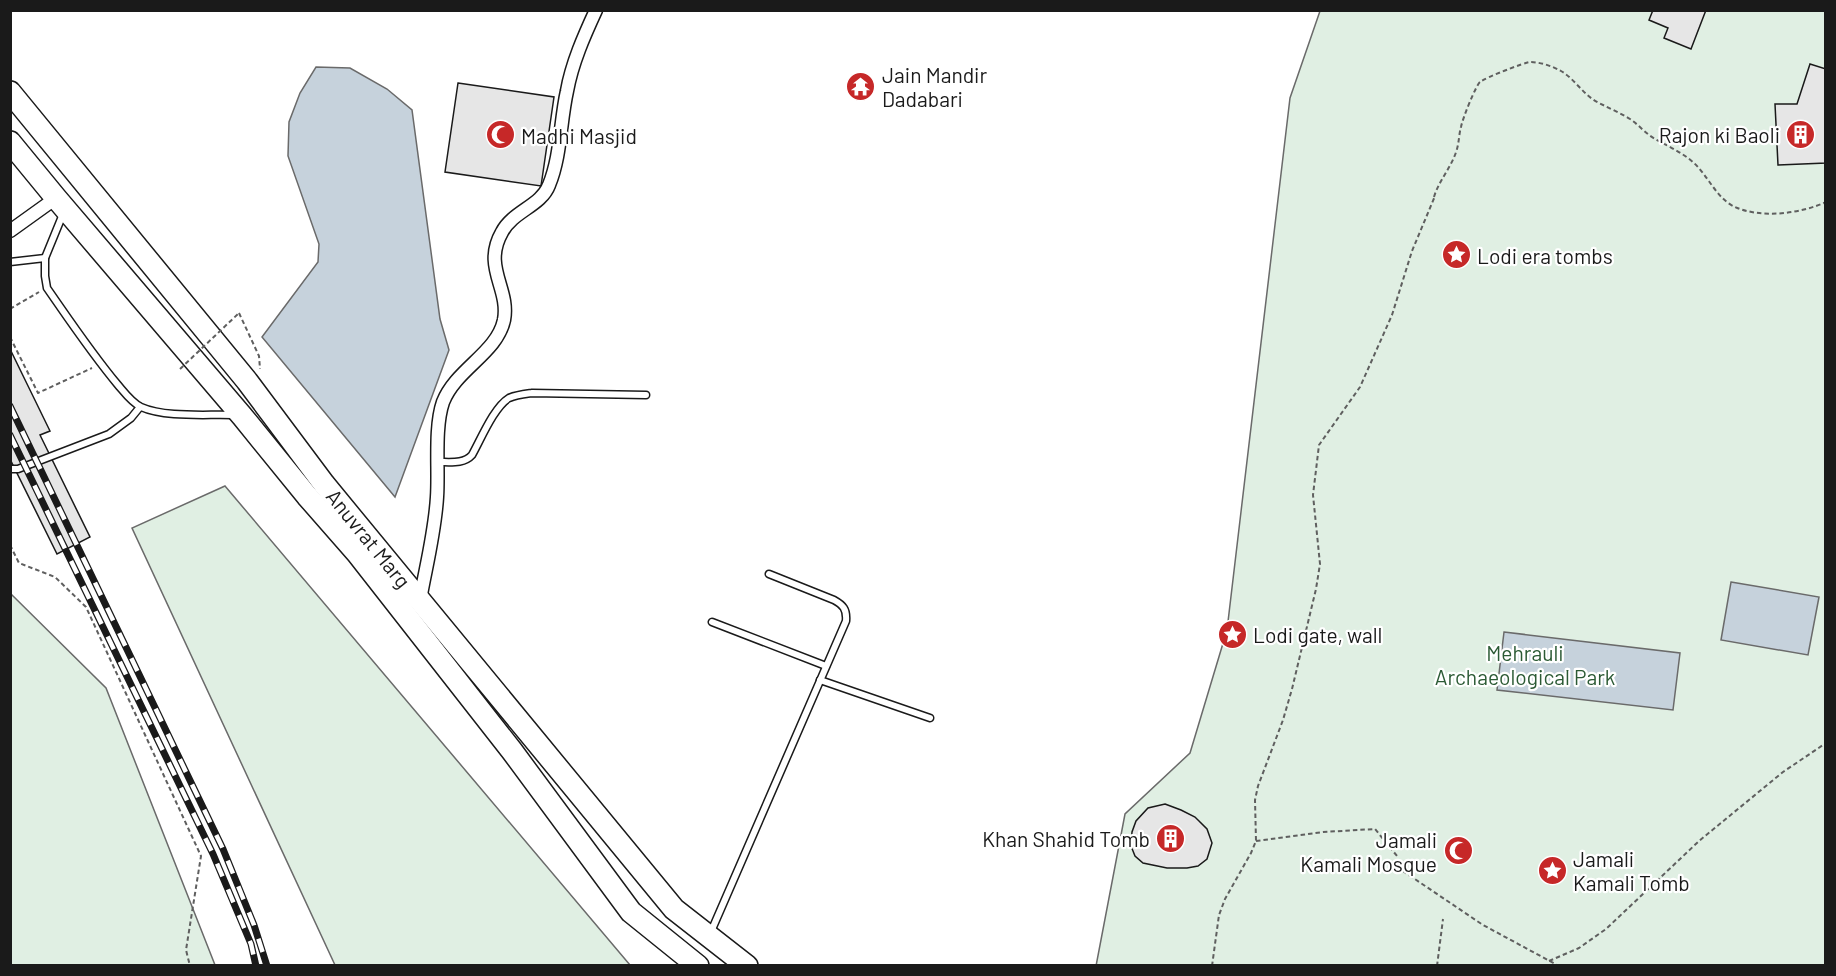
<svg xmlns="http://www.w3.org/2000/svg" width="1836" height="976" font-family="Barlow,sans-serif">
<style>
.green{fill:#e0efe3;stroke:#6a6a6a;stroke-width:1.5}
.water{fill:#c6d2dc;stroke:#6a6a6a;stroke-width:1.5}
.building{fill:#e6e6e6;stroke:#1a1a1a;stroke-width:1.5}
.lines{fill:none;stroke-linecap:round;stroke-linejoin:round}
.service-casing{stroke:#1a1a1a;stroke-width:9}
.minor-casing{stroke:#1a1a1a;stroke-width:15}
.trunk-casing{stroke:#1a1a1a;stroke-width:24}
.path{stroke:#5f5f5f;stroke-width:2;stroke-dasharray:4.5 3;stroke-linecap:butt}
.service{stroke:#fff;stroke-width:6}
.minor{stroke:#fff;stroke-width:12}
.trunk{stroke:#fff;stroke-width:21}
.rail-casing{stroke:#1a1a1a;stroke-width:7}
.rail{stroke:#fff;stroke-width:4.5;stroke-dasharray:14;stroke-linecap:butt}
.path-bridge{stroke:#5f5f5f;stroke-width:2;stroke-dasharray:4.5 3;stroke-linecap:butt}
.labels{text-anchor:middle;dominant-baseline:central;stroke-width:4.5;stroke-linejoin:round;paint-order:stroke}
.poi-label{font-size:21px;fill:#1a1a1a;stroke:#fff;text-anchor:start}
.street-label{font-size:21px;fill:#1a1a1a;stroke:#fff}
.park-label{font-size:21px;fill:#2b5a34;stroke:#fff}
</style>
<rect width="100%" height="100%" fill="#fff"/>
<g class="green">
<polygon points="1320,11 1825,11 1825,965 1096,966 1125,814 1190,753 1227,630 1290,98"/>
<polygon points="225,486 630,965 335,965 132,528"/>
<polygon points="11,594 106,688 215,965 11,965"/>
</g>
<g class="water">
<polygon points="316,67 350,68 387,89 412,110 440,319 449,350 395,497 262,337 318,262 319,244 288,156 289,122 300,93"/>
<polygon points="1731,582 1819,597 1808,655 1721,640"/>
<polygon points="1504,632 1680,653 1673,710 1497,690"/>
</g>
<g class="building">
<polygon points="1653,10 1706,10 1691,49 1664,38 1668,28 1649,20"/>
<polygon points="1810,64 1826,69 1826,163 1778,165 1775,104 1797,104"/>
<polygon points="458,83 554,97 541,186 445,172"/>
<polygon points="10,349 50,431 40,435 90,537 57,554 10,459"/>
<polygon points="1165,804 1181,810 1195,817 1207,829 1212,843 1207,859 1198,866 1187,868 1167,868 1143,863 1135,856 1131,846 1132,832 1136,821 1148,808"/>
</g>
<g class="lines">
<defs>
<g id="service">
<path d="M63,214L45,258V276L47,288C70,321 92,354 118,385C124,392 132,403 141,407C166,418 206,414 233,415"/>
<polyline points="10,262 45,258"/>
<path d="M438,462C451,462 464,464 472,455C481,439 494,407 509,398C516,395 525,394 532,393L646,395"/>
<polyline points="10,469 18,469 109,434 131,418 140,407"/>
<polyline points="712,622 826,666"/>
<polyline points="820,680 930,718"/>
<path d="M710,934L846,621C847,609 843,605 834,600L769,574"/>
</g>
<g id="minor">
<polyline points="10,231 56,198"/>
<path d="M420,600C426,566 435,532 437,497C439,470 434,428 443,402C456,369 497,353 504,320C510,288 482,267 502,232C513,211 541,206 549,185C561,156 560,122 567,91C572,63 584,36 596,10"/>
</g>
<g id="trunk">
<polyline points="10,92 247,381 324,484 674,909 747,966"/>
<polyline points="10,142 56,198 242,416 307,496 357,553 512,751 631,912 698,966"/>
</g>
</defs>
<use href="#service" class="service-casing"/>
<use href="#minor" class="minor-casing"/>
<use href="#trunk" class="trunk-casing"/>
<g class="path">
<path d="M1434,197C1439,180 1452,167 1457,149C1459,142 1459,134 1461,127C1462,120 1476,85 1480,82C1484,78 1526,62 1530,62C1540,62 1552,66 1561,71C1575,79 1584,96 1599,103C1609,108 1620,113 1630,119C1639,125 1646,134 1655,139C1668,146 1683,153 1694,163C1708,176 1716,197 1733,206C1759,219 1800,214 1826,202"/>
<polyline points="10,309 39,292"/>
<polyline points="239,313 259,356 260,369"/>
<polyline points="10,337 38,393 92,368"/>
<polyline points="10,545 19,563 55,577 86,607 201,856 186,950 190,966"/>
<polyline points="1256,841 1323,832 1375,829 1397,856 1397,867 1483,925 1559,966"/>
<polyline points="1549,961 1579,948 1606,929 1699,841 1783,772 1826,743"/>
<polyline points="1212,966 1219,915 1225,899 1251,853 1256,841 1255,800 1258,786 1283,720 1292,689 1316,589 1320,564 1313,495 1319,445 1360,387 1392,315 1412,251 1435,196"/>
<polyline points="1437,966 1443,919"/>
</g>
<use href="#service" class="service"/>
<use href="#minor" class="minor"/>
<use href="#trunk" class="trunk"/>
<defs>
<g id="rail">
<polyline points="10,406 223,849 254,925 267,966"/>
<polyline points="10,435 213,854 251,944 256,966"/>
</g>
</defs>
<use href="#rail" class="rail-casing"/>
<use href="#rail" class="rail"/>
<polyline class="path-bridge" points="180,369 239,313"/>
</g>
<defs>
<symbol id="temple-disc" viewBox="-11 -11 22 22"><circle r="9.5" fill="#c62828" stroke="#fff"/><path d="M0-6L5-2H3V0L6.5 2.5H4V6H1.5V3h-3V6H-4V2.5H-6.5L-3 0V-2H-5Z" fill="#fff"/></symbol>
<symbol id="building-disc" viewBox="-11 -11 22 22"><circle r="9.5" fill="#c62828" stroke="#fff"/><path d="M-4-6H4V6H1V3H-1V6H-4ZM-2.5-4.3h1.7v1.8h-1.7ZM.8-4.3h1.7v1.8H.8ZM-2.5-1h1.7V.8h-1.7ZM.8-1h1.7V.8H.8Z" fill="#fff"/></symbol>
<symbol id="mosque-disc" viewBox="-11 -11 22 22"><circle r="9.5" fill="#c62828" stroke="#fff"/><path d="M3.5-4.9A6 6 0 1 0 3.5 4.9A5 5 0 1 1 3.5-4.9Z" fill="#fff"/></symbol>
<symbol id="sight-disc" viewBox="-11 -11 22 22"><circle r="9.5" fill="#c62828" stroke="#fff"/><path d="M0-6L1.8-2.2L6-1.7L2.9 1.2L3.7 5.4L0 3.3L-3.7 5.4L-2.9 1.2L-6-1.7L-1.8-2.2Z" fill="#fff"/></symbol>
</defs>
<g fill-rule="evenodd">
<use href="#temple-disc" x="844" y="70" width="33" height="33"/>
<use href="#building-disc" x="1784" y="118" width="33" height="33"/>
<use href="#mosque-disc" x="484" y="118" width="33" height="33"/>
<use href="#sight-disc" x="1440" y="238" width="33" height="33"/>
<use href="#sight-disc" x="1216" y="618" width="33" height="33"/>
<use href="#building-disc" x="1154" y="822" width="33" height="33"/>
<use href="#mosque-disc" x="1442" y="834" width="33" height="33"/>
<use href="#sight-disc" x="1536" y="854" width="33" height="33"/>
</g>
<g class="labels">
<g class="poi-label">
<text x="882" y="74">Jain Mandir<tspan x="882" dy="24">Dadabari</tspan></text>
<text x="1780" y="134" text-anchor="end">Rajon ki Baoli</text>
<text x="521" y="135">Madhi Masjid</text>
<text x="1477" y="255">Lodi era tombs</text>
<text x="1253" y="634">Lodi gate, wall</text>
<text x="1150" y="838" text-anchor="end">Khan Shahid Tomb</text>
<text x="1437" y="839" text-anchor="end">Jamali<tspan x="1437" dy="24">Kamali Mosque</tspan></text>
<text x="1573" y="858">Jamali<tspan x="1573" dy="24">Kamali Tomb</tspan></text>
</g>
<g class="street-label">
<text transform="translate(369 538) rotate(51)">Anuvrat Marg</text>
</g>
<g class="park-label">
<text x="1525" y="652">Mehrauli<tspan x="1525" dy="24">Archaeological Park</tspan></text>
</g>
</g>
<rect width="1836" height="976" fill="none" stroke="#1a1a1a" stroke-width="24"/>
</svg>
